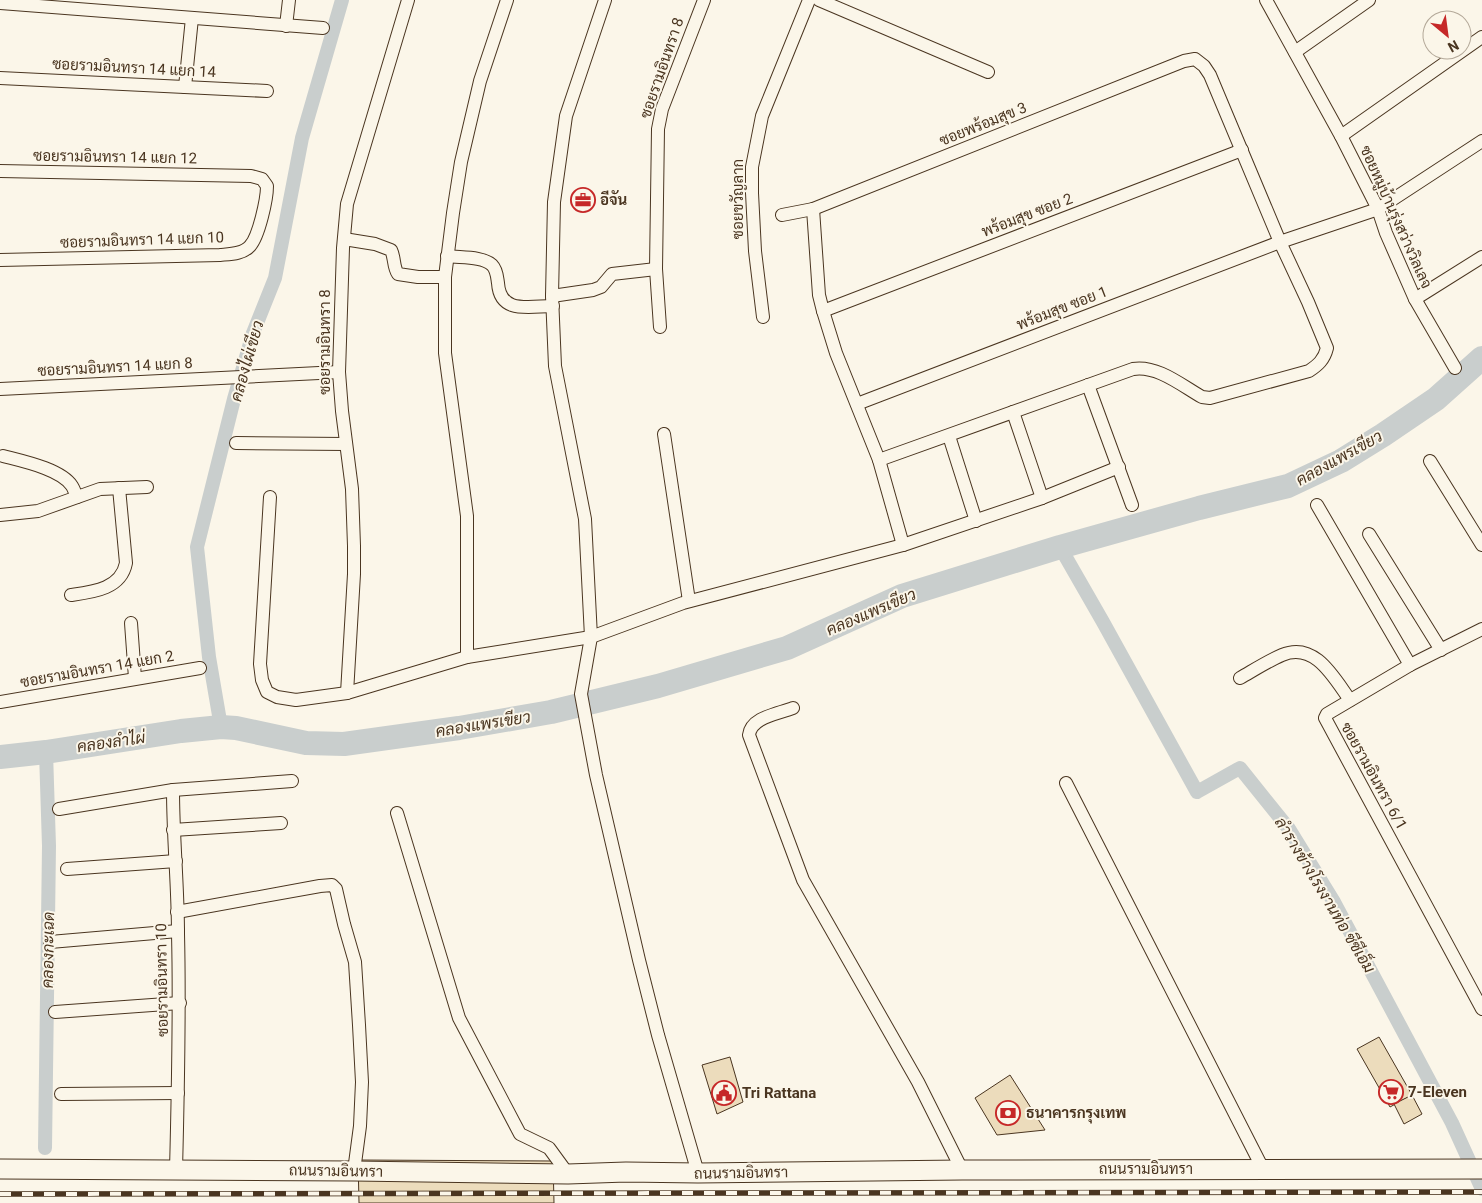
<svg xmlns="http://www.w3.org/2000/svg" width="1482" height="1203" font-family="Roboto,Sarabun,sans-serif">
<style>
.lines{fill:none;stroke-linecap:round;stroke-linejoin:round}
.canal{stroke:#c9cecd;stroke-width:14}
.river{stroke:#c9cecd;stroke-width:24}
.building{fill:#ecdcbc;stroke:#4a3520}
.minor-casing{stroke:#4a3520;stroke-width:14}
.primary-casing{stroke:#4a3520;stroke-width:21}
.minor{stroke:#fbf6e9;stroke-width:12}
.primary{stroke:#fbf6e9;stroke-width:19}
.rail-casing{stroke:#4a3520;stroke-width:5.5}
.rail{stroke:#fbf6e9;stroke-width:4;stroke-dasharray:11;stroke-linecap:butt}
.labels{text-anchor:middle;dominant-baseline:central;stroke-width:4;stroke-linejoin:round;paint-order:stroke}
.street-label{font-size:15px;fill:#4a3520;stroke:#fbf6e9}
.poi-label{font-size:15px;font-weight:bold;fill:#4a3520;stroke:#fbf6e9;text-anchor:start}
.water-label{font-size:16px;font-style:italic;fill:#4a3520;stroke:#fbf6e9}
</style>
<rect width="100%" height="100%" fill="#fbf6e9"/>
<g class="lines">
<g class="canal">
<polyline points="1060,547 1103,622 1197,792 1240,768 1289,829 1334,902 1452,1123 1482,1189"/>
<polyline points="221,727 209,657 197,547 234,399 253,333 275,278 302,138 342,0"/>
<polyline points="45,1148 49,846 46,752"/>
</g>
<polyline class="river" points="0,757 46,752 181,731 221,727 236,728 306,743 344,744 459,728 551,712 658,686 787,648 902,596 1060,547 1199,508 1288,486 1341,461 1383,435 1436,399 1482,358"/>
</g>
<g class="building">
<polygon points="1379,1037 1412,1095 1390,1107 1357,1049"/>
<polygon points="730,1057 743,1102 717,1114 702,1065"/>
<polygon points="1010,1075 1045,1130 997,1135 975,1098"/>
<polygon points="1412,1095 1422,1114 1404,1124 1394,1104"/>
<polygon points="358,1160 553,1161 554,1203 359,1203"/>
</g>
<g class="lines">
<defs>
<g id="minor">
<polyline points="605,0 566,116 554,202 552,296 555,366 585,519 591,637 581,694 596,775 639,960 658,1035 698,1173"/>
<polyline points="819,0 988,72"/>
<polyline points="1266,0 1341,136 1378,209 1386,233 1415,299 1455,368"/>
<polyline points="0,3 323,28"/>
<polyline points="286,26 289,0"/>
<polyline points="1295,52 1369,0"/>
<polyline points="0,78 267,91"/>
<polyline points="185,87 192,18"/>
<polyline points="1341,136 1482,37"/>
<path d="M0,171L251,176L262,179L267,186C267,199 259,236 250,246C243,254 230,254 220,255L0,260"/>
<polyline points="813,209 819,295 823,311 836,353 879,460 903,545"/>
<path d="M782,215L813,209L1184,61L1195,59L1204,66L1210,75L1280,242L1308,302L1327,348C1324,360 1318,365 1309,371L1210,398L1202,397C1181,385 1157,365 1133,369L879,460"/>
<path d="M344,239L375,244L391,250C395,258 393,267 398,274L418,277H445"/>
<path d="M447,256C461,258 482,256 492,265C497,270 497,277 498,283C500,315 530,306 553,306"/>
<polyline points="552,296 593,290 601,287 612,274 656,269"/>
<polyline points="1415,299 1482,257"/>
<polyline points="823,311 1242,150"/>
<polyline points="763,317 755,251 752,193 752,167 762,116 809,0"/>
<polyline points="660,327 656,269 658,129 662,109 704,0"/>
<polyline points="1088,385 1132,505"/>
<polyline points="0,389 339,372"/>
<polyline points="857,404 1280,242 1378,209 1482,141"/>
<polyline points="1013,412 1042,498"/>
<polyline points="664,434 689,601"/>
<polyline points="949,436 976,521"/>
<polyline points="236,443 346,444"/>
<path d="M3,456C22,461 61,469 72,486C74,489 75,493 77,497"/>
<polyline points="1430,461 1482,545"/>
<polyline points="270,497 260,664 262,680 267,692 277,697 296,700 347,693 467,657 591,637 683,603 903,545 1042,498 1119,467"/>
<polyline points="1317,505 1410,665"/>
<polyline points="0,515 38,511 100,489 147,487"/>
<polyline points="1369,534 1441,650"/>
<path d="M71,595C93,592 121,589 126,563L119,488"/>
<polyline points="131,623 135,678"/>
<polyline points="1482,629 1410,665 1327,714 1325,718 1482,1009"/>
<polyline points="467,657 467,516 445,353 445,277 453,213 461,162 480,81 507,0"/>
<path d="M1240,678C1254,670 1268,661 1282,655C1315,641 1334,678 1350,700"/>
<polyline points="347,693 354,574 354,546 352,489 342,411 339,372 343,248 347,204 408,0"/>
<polyline points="0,702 200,668"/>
<path d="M793,708C778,714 751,717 749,735L803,880L918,1082L962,1170"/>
<polyline points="1066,783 1263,1169"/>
<path d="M173,790C173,838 178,886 178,934C180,1013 178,1092 176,1170"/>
<polyline points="59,809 173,790 292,781"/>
<polyline points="397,813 459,1018 520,1134 549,1148 568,1174"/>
<polyline points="173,830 281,823"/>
<polyline points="67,869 176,861"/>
<polyline points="177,912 320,886 332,885 336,889 344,924 355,962 359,1025 362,1082 360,1126 354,1171"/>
<polyline points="50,942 178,931"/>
<polyline points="55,1012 180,1003"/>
<polyline points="61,1094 178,1093"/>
</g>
<polyline id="primary" points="0,1169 354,1171 568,1174 626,1172 698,1173 962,1170 1482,1169"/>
</defs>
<use href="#minor" class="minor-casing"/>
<use href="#primary" class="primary-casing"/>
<use href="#minor" class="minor"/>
<use href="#primary" class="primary"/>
<defs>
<polyline id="rail" points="0,1194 1482,1192"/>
</defs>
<use href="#rail" class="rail-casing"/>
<use href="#rail" class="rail"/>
</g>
<defs>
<symbol id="office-ring" viewBox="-11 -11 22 22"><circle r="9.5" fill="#fbf6e9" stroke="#c62828" stroke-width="1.5"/><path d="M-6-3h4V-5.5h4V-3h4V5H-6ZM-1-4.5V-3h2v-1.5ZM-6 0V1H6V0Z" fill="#c62828"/></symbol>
<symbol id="supermarket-ring" viewBox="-11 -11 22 22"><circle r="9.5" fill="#fbf6e9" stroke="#c62828" stroke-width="1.5"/><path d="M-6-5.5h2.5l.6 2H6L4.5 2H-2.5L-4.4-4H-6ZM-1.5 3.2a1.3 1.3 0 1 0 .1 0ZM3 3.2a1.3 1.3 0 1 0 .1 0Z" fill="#c62828"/></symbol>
<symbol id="civic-ring" viewBox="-11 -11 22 22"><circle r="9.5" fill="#fbf6e9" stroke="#c62828" stroke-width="1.5"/><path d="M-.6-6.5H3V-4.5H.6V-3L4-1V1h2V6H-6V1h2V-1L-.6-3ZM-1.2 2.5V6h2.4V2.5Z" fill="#c62828"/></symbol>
<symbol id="bank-ring" viewBox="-11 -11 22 22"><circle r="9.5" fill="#fbf6e9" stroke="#c62828" stroke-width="1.5"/><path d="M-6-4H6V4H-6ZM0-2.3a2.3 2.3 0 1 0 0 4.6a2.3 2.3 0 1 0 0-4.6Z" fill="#c62828"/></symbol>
</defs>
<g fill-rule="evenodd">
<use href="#office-ring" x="569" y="186" width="28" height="28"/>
<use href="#supermarket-ring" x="1377" y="1078" width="28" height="28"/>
<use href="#civic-ring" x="710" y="1079" width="28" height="28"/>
<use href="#bank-ring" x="994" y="1099" width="28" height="28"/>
</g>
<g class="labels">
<g class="street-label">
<text transform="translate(134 68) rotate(3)">ซอยรามอินทรา 14 แยก 14</text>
<text transform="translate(662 68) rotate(-71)">ซอยรามอินทรา 8</text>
<text transform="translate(983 124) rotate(-22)">ซอยพร้อมสุข 3</text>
<text transform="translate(115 157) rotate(1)">ซอยรามอินทรา 14 แยก 12</text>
<text transform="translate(738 199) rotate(-90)">ซอยขวัญลาก</text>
<text transform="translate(1027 215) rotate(-21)">พร้อมสุข ซอย 2</text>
<text transform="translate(1396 217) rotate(66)">ซอยหมู่บ้านรุ่งสว่างวิลเลจ</text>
<text transform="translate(142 240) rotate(-2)">ซอยรามอินทรา 14 แยก 10</text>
<text transform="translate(1062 308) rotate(-21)">พร้อมสุข ซอย 1</text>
<text transform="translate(325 342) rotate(-90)">ซอยรามอินทรา 8</text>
<text transform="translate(115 367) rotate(-3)">ซอยรามอินทรา 14 แยก 8</text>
<text transform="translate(97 669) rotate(-10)">ซอยรามอินทรา 14 แยก 2</text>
<text transform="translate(1374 776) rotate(61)">ซอยรามอินทรา 6/1</text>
<text transform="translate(162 980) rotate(-91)">ซอยรามอินทรา 10</text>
<text x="1146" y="1169">ถนนรามอินทรา</text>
<text transform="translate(336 1171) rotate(1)">ถนนรามอินทรา</text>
<text transform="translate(741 1173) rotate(-1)">ถนนรามอินทรา</text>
</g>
<g class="poi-label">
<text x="600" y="200">อีจัน</text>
<text x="1408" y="1092">7-Eleven</text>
<text x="742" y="1093">Tri Rattana</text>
<text x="1026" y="1113">ธนาคารกรุงเทพ</text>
</g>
<g class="water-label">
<text transform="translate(247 361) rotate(-74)">คลองไผ่เขียว</text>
<text transform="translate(1339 458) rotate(-29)">คลองแพรเขียว</text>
<text transform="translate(871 612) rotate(-23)">คลองแพรเขียว</text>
<text transform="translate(483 724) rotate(-9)">คลองแพรเขียว</text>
<text transform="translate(111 742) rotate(-8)">คลองลำไผ่</text>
<text transform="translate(1325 895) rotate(59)">ลำรางข้างโรงงานท่อ ซีซีเอ็ม</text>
<text transform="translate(48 950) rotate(-89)">คลองกะเฉด</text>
</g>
</g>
<g transform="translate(1447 35) rotate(151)"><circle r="24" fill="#fbf6e9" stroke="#b4a999"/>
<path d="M0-4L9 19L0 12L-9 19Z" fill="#c62828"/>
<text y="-8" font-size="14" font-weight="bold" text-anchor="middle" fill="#4a3520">N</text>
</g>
</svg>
